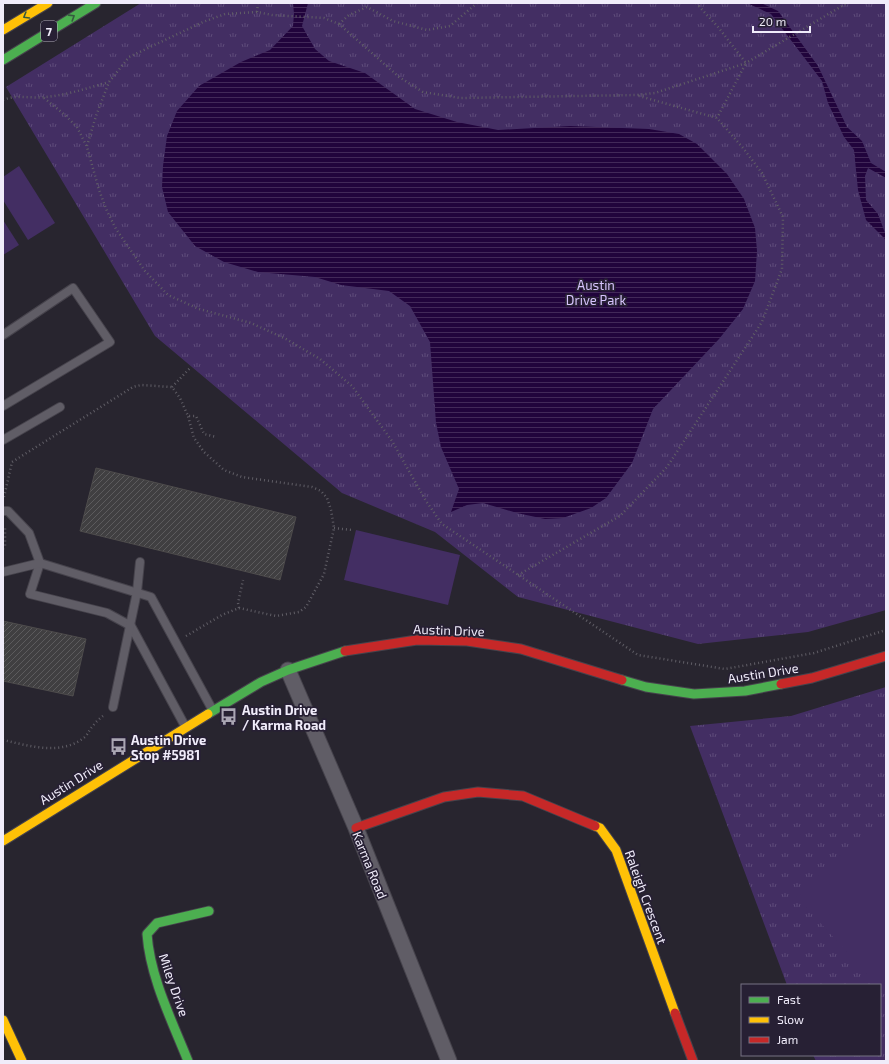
<svg xmlns="http://www.w3.org/2000/svg" width="889" height="1064" font-family="'Exo 2',sans-serif">
<style>
.park{fill:url(#park-tufts)}
.pitch{fill:#432e63}
.water{fill:url(#water-rules)}
.building{fill:url(#building-hatch);stroke:#4e4c4c}
.lines{fill:none;stroke-linecap:round;stroke-linejoin:round}
.lane-casing{stroke:#46434c;stroke-width:10}
.street-casing{stroke:#46434c;stroke-width:17}
.fast-casing{stroke:#46434c;stroke-width:11}
.slow-casing{stroke:#46434c;stroke-width:11}
.jam-casing{stroke:#46434c;stroke-width:11}
.path{stroke:#605e66;stroke-width:2.5;stroke-dasharray:1 3;stroke-linecap:butt}
.lane{stroke:#605d66;stroke-width:8}
.street{stroke:#605d66;stroke-width:15}
.fast{stroke:#4caf50;stroke-width:9}
.slow{stroke:#ffc107;stroke-width:9}
.jam{stroke:#c62828;stroke-width:9}
.oneway{stroke:#36593f}
.labels{text-anchor:middle;dominant-baseline:central;stroke-width:3.5;stroke-linejoin:round;paint-order:stroke}
.shield{fill:#272034;stroke:#b4afbf;stroke-width:1}
.shield-label{font-size:12px;font-weight:bold;fill:#f0ecfa}
.park-label{font-size:13px;fill:#d7c4fd;stroke:#272034}
.street-label{font-size:13px;fill:#f0ecfa;stroke:#272034}
.poi-label{font-size:13px;font-weight:bold;fill:#f0ecfa;stroke:#272034;text-anchor:start}
</style>
<defs>
<pattern id="park-tufts" width="24" height="20" patternUnits="userSpaceOnUse"><rect width="24" height="20" fill="#432e63"/><path d="M3 7l-1-3M5 7V3M7 7l1-3M15 17l-1-3M17 17v-4M19 17l1-3" fill="none" stroke="#5e4c7a"/></pattern>
<pattern id="water-rules" width="6" height="5" patternUnits="userSpaceOnUse"><rect width="6" height="5" fill="#21043c"/><path d="M0 2.5h6" fill="none" stroke="#422959"/></pattern>
<pattern id="building-hatch" width="6" height="6" patternUnits="userSpaceOnUse"><rect width="6" height="6" fill="#403f41"/><path d="M-1 1l2-2M0 6l6-6M5 7l2-2" fill="none" stroke="#5c5b5d"/></pattern>
</defs>
<rect width="100%" height="100%" fill="#28252f"/>
<g class="park">
<polygon points="141,3 886,3 886,610 808,632 698,644 518,597 435,532 342,493 155,336 6,87"/>
<polygon points="886,687 886,1061 816,1061 813,1055 880,1055 880,985 787,985 690,726 791,716"/>
</g>
<g class="pitch">
<polygon points="19,166 55,223 28,240 3,200 3,177"/>
<polygon points="3,220 19,245 3,255"/>
<polygon points="356,530 460,555 448,605 344,580"/>
<polygon points="886,814 886,995 880,989 880,985 877,985 796,896"/>
</g>
<g class="water">
<polygon points="293,3 308,3 302,26 315,49 329,61 365,73 415,109 457,122 498,130 570,126 649,129 679,134 697,144 727,174 744,199 755,228 757,251 755,281 743,309 719,339 653,409 632,463 606,498 591,508 563,518 545,519 517,513 483,503 467,505 451,512 459,489 441,447 436,423 430,342 410,306 389,291 341,285 315,277 258,272 224,262 195,246 168,212 162,187 163,166 167,136 177,111 199,86 241,62 270,50 293,26 294,14"/>
<polygon points="747,3 761,3 778,11 818,66 847,127 862,141 871,163 886,172 886,178 868,168 865,176 866,200 878,214 885,233 886,233 886,240 866,220 858,190 854,150 844,137 828,103 822,81 771,14"/>
</g>
<g class="building">
<polygon points="96,468 296,517 280,580 80,531"/>
<polygon points="3,621 86,639 73,696 3,681"/>
</g>
<g class="lines">
<defs>
<g id="lane">
<polyline points="3,335 73,288 110,342 3,406"/>
<polyline points="3,440 60,407"/>
<polyline points="3,511 8,511 29,533 40,563 30,594 107,613 131,626 185,726"/>
<polyline points="3,572 40,563 151,597 212,709"/>
<polyline points="113,707 137,592 140,562"/>
</g>
<polyline id="street" points="288,670 356,828 449,1061"/>
<g id="fast">
<polyline points="3,60 96,3"/>
<polyline points="622,680 646,687 694,694 745,691 781,684"/>
<polyline points="208,714 261,682 288,670 345,651"/>
<path d="M188,1061C172,1021 150,977 147,934L157,923L209,911"/>
</g>
<g id="slow">
<polyline points="3,30 48,3"/>
<polyline points="595,826 600,828 616,850 675,1013"/>
<polyline points="3,841 208,714"/>
<polyline points="3,1020 22,1061"/>
</g>
<g id="jam">
<polyline points="345,651 417,640 467,641 521,649 622,680"/>
<polyline points="781,684 812,678 886,656"/>
<polyline points="356,828 444,797 478,792 523,796 595,826"/>
<polyline points="675,1013 693,1061"/>
</g>
</defs>
<use href="#lane" class="lane-casing"/>
<use href="#street" class="street-casing"/>
<use href="#fast" class="fast-casing"/>
<use href="#slow" class="slow-casing"/>
<use href="#jam" class="jam-casing"/>
<g class="path">
<polyline points="696,3 718,27 746,63 717,118"/>
<polyline points="257,12 258,3"/>
<polyline points="339,24 349,15 367,7 393,21 427,30 450,26 477,3"/>
<polyline points="44,98 65,115 77,127 87,147 99,190 107,211 116,229 145,271 168,295 199,309 251,323 286,339 320,359 352,386 392,441 426,501 442,524 638,655 725,669 814,653 886,630"/>
<path d="M3,100C17,94 31,99 46,97C67,95 88,88 109,82"/>
<polyline points="87,146 96,116 109,82 129,57 203,22 225,14 257,12 272,15 324,18 339,24 399,77 423,92 460,98 637,95 655,93 746,63 847,3"/>
<polyline points="172,387 191,367"/>
<polyline points="4,497 12,462 133,387 141,385 172,387 180,398 188,416 196,416 204,434 216,437"/>
<polyline points="334,528 352,530"/>
<polyline points="3,549 5,546 5,526"/>
<polyline points="518,575 620,516 667,467 762,322 782,269 783,217 762,173 743,148 717,118 639,96"/>
<polyline points="239,608 238,603 243,580"/>
<polyline points="186,636 222,615 239,608 276,616 299,612 306,607 324,574 334,528 331,510 327,498 321,491 312,487 242,477 224,470 204,452 194,438 188,416"/>
<path d="M3,740C30,746 61,756 85,737C88,734 89,730 92,727C95,723 99,719 103,716"/>
</g>
<use href="#lane" class="lane"/>
<use href="#street" class="street"/>
<use href="#fast" class="fast"/>
<use href="#slow" class="slow"/>
<use href="#jam" class="jam"/>
</g>
<defs><path id="oneway-chevron" d="M-2-3.5L2.5 0L-2 3.5" fill="none" stroke-width="1.6" stroke-linecap="round" stroke-linejoin="round"/></defs>
<g class="oneway">
<use href="#oneway-chevron" transform="translate(26 16) rotate(149)"/>
<use href="#oneway-chevron" transform="translate(72 17) rotate(-32)"/>
</g>
<defs>
<symbol id="bus-bare" viewBox="-9 -9 18 18"><path d="M-5-6H5V4H4V6H2V4H-2V6H-4V4H-5ZM-3.5-4V0h7V-4ZM-3.5 1.2v1.5H-2V1.2ZM2 1.2v1.5H3.5V1.2Z" fill="#aaa6b3" stroke="#272034" stroke-width="2.5" paint-order="stroke"/></symbol>
</defs>
<g fill-rule="evenodd">
<use href="#bus-bare" x="216" y="704" width="25" height="25"/>
<use href="#bus-bare" x="106" y="734" width="25" height="25"/>
</g>
<g class="labels">
<rect class="shield" x="41" y="21" width="16" height="20" rx="3"/>
<g class="shield-label">
<text x="49" y="31">7</text>
</g>
<g class="park-label">
<text x="596" y="285">Austin<tspan x="596" dy="15">Drive Park</tspan></text>
</g>
<g class="street-label">
<text transform="translate(449 630) rotate(2)">Austin Drive</text>
<text transform="translate(763 673) rotate(-9)">Austin Drive</text>
<text transform="translate(71 782) rotate(-32)">Austin Drive</text>
<text transform="translate(370 865) rotate(68)">Karma Road</text>
<text transform="translate(646 897) rotate(70)">Raleigh Crescent</text>
<text transform="translate(174 985) rotate(71)">Miley Drive</text>
</g>
<g class="poi-label">
<text x="242" y="710">Austin Drive<tspan x="242" dy="15">/ Karma Road</tspan></text>
<text x="131" y="740">Austin Drive<tspan x="131" dy="15">Stop #5981</tspan></text>
</g>
</g>
<rect width="889" height="1064" fill="none" stroke="#f0ecfa" stroke-width="8"/>
<rect x="741" y="984" width="140" height="72" fill="#272034" stroke="#777283"/>
<rect x="749" y="997" width="20" height="6" fill="#4caf50" stroke="#777283"/>
<text x="777" y="1004" font-size="12" fill="#f0ecfa">Fast</text>
<rect x="749" y="1017" width="20" height="6" fill="#ffc107" stroke="#777283"/>
<text x="777" y="1024" font-size="12" fill="#f0ecfa">Slow</text>
<rect x="749" y="1037" width="20" height="6" fill="#c62828" stroke="#777283"/>
<text x="777" y="1044" font-size="12" fill="#f0ecfa">Jam</text>
<path d="M753 26v6h57v-6" fill="none" stroke="#f0ecfa" stroke-width="2"/>
<text x="759" y="26" font-size="12" fill="#f0ecfa" stroke="#272034" stroke-width="3" paint-order="stroke">20 m</text>
</svg>
